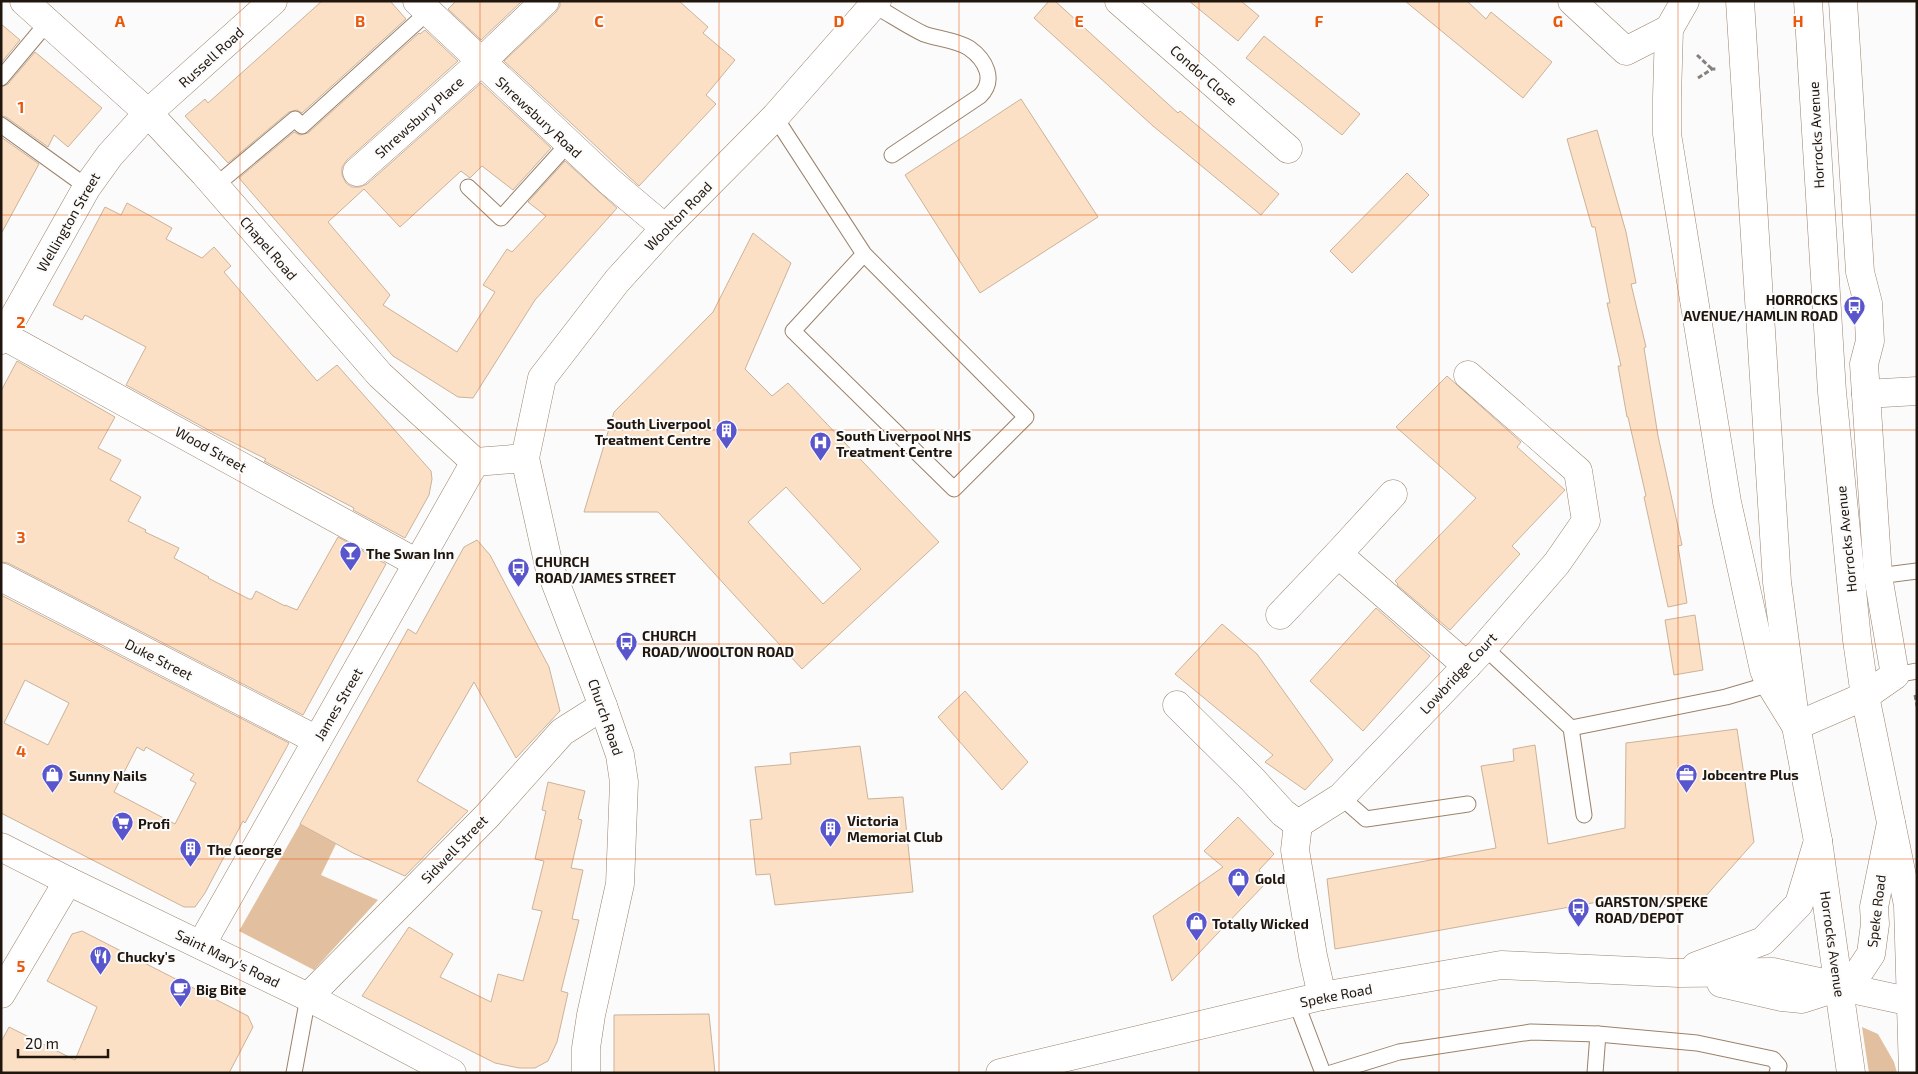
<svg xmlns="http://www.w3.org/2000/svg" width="1918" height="1074" font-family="'Exo 2',sans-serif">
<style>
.green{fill:#e2c09f}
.building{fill:#fbe0c5;stroke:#ccb299;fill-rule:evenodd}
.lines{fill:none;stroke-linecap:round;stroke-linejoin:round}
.lane-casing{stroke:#9b826a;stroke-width:17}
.street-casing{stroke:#9b826a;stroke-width:29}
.secondary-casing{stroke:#9b826a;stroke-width:29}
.highway-casing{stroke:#9b826a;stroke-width:29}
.path{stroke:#86817c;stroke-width:3;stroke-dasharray:5 2.5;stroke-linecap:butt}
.lane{stroke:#fff;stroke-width:15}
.street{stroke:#fff;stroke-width:28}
.secondary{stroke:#fff;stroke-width:28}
.highway{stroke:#fff;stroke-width:28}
.grid{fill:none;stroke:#e8590c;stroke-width:1;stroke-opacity:0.55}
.labels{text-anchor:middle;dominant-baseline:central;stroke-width:4;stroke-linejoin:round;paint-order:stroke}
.street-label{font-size:14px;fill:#20160d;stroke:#fbfbfb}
.poi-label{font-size:14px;font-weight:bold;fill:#20160d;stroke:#fbfbfb;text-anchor:start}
.grid-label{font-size:16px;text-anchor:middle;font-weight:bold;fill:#e8590c;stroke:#fbfbfb;stroke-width:4;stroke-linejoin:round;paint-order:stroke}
</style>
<rect width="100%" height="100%" fill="#fbfbfb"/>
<g class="green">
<polygon points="300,824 336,844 321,875 378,900 314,970 239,931"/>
<polygon points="1862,1027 1878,1034 1894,1062 1897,1073 1869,1073"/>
</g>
<g class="building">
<polygon points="322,1 390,1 406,19 302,113 297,110 289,112 228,163 185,116 205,99 208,103"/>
<polygon points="456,1 522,1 481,40 448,9"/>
<polygon points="560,1 679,1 708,27 703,33 735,60 706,95 716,104 639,186 504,61 556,12 560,6"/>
<polygon points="1049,1 1055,1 1178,113 1180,111 1279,194 1261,215 1153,126 1034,18"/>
<polygon points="1189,1 1241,1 1259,16 1238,41"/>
<polygon points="1405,1 1467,1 1486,19 1491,12 1552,62 1523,98"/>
<polygon points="1,24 20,40 1,63"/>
<polygon points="425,30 458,61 347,160 342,167 342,175 346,183 352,187 360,187 367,184 481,83 551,148 513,190 482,166 470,178 461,171 400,227 364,189 328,222 390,295 383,305 457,352 495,292 483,285 507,249 512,252 546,216 528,202 565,161 617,208 535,300 473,398 458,397 393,356 239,178 294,132 300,135 308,133 419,33 420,34"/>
<polygon points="1264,36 1360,114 1342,135 1246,58"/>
<polygon points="35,52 102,108 68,147 54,135 48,147 6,117 1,116 1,87 8,84"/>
<polygon points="1021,99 1098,217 980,293 905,175"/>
<polygon points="1597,130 1626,232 1636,283 1631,284 1646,347 1644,348 1658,436 1682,545 1678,546 1687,603 1668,607 1644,497 1646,496 1628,417 1627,417 1618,366 1621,366 1607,303 1610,303 1595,227 1592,227 1567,139"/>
<polygon points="1,137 39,164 1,234"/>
<polygon points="1407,173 1429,195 1352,273 1330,251"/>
<polygon points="127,203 172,228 166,239 202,258 214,247 231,266 224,272 317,381 337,365 431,471 432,479 429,495 405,538 353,510 354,508 264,461 266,459 214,433 126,385 146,347 85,315 82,320 53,305 105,207 121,215"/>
<path d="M753,233L791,263L745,369L772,396L788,383L939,542L802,669L658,512H584L614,412L713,312ZM786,487L861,569L823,604L748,522Z"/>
<polygon points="17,361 115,417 98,448 121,460 110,480 141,497 128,521 146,530 145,532 179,548 174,558 209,577 208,578 249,599 252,599 256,591 285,606 285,605 297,610 338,537 386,564 303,715 8,563 1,562 1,391"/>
<polygon points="1447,376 1521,442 1517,447 1565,490 1512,546 1520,554 1450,630 1397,585 1398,584 1395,581 1476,498 1396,427"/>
<polygon points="477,540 490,555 549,667 560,711 516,758 474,682 417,781 468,811 405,876 353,853 300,824 408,629 416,634 464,547"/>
<path d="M1,595L289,743L245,823L243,821L205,893L195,907H184L1,813ZM25,680L69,703L48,745L4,723ZM137,747L144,751L146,747L194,774L190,780L196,783L175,824L114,792Z"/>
<polygon points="1376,608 1430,656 1363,731 1310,681"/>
<polygon points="1695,615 1703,670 1674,675 1665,620"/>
<polygon points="1222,624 1257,654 1333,760 1305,790 1265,762 1273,755 1175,674"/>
<polygon points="965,691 1028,762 1002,790 938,717"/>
<polygon points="1737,729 1754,842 1696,907 1609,900 1335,949 1327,879 1496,848 1481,766 1514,761 1513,749 1535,745 1548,844 1625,828 1626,743"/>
<polygon points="860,746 868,799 903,797 913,892 775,905 770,874 756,875 750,820 762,819 755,767 791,764 790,753"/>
<polygon points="548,782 585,791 578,819 582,820 571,868 583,870 572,919 579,920 561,991 568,993 557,1042 548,1061 535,1068 519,1068 495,1063 362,996 409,927 453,954 440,977 491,1002 498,974 523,981 542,911 532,909 544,861 535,859 546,811 542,810"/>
<polygon points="1238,817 1274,854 1259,870 1266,883 1172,981 1153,916 1223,867 1204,851"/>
<polygon points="82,931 248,1016 253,1027 229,1073 1,1073 1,1042 9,1027 75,1060 97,1007 47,981 72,934"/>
<polygon points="709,1014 715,1073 614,1073 614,1015"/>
</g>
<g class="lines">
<defs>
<g id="lane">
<path d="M873,5C890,14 907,26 924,34C938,39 956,40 969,48C986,60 996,80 980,96L892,155"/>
<polyline points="1,78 47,23"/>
<polyline points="775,117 864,254 1026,417 954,489 793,331 864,254"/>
<polyline points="1,125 87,187"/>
<polyline points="215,186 295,119 302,126 428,12"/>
<polyline points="468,187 501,218 568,144"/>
<polyline points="1878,576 1917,571"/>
<polyline points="1484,647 1571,728 1584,815"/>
<polyline points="1895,675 1917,671"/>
<polyline points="1571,728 1726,697 1770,684"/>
<polyline points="1341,797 1366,819 1468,804"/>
<polyline points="1296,1002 1323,1073"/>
<polyline points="294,1073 308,997"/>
<polyline points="1331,1073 1399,1052 1531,1032 1598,1034 1697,1043 1773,1059 1779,1066 1777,1073"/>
<polyline points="1595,1073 1598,1034"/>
</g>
<g id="street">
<polyline points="24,1 148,113 204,173 380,375 475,462 525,458"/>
<polyline points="417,1 609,181 665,228"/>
<polyline points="1119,1 1288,149"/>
<polyline points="1572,1 1626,51 1669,29"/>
<polyline points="1685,1 1669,29 1667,97 1667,134 1727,502 1764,670 1770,684 1796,726"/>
<polyline points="1843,1 1860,272 1868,303 1870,341 1864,364 1878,576 1895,675"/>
<polyline points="357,172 481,62 545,1"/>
<polyline points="4,336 417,563"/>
<polyline points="1,340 87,187 110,155 148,113 273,1"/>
<polyline points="1866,394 1917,391"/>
<polyline points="1338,554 1393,494"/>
<polyline points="1,577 317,740"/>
<polyline points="1280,615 1338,554 1467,666"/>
<polyline points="1177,705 1252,779 1283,813 1298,824"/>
<polyline points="1298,824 1341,797 1480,652 1557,563 1586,521 1578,471 1468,375"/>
<polyline points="1298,824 1295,850 1313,956 1322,996"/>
<polyline points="1,847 68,881 308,997 452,1073"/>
<polyline points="201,945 475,462"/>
<polyline points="1696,966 1763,941 1799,904 1818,841"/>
<polyline points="1721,983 1782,997 1802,999 1839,987 1857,975 1871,954 1875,924 1874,907 1891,823"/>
<polyline points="1,994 68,881"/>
<polyline points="308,997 487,816 562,732 603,706"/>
<polyline points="586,1073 586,1048 591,1015 620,884 624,782 620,755 603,706 549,566 525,458 542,378 617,281 665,228 775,117 877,1"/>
<polyline points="1000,1073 1322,996 1501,965 1679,973 1773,972 1912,1002"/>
</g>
<g id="secondary">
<polyline points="1740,1 1777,582 1796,726 1818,841 1851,1073"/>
<polyline points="1808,1 1832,392 1857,640 1865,696 1908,905 1913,1073"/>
<polyline points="1796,726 1865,696 1895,675"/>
</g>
<polyline id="highway" points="1912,1002 1917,1005"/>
</defs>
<use href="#lane" class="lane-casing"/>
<use href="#street" class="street-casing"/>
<use href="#secondary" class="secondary-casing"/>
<use href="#highway" class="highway-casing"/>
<g class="path">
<polyline points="1697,55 1712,69"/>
<polyline points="1698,78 1712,69 1717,69"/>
<polyline points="1915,695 1917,706"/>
</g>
<use href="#lane" class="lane"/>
<use href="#street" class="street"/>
<use href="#secondary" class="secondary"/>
<use href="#highway" class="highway"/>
</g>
<path class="grid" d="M240,1V1073M480,1V1073M719,1V1073M959,1V1073M1199,1V1073M1439,1V1073M1678,1V1073M1,215H1917M1,430H1917M1,644H1917M1,859H1917"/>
<defs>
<symbol id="bus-pin" viewBox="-11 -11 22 30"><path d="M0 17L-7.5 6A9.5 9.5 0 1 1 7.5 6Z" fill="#5955cd" stroke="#fbfbfb"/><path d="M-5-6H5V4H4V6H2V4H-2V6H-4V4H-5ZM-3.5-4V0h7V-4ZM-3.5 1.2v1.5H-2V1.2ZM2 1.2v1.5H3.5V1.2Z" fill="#fff"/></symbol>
<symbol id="building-pin" viewBox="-11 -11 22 30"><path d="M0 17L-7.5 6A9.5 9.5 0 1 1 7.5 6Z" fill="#5955cd" stroke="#fbfbfb"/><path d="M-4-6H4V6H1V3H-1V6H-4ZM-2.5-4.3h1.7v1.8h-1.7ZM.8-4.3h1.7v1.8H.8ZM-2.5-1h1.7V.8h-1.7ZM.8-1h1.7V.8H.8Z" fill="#fff"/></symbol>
<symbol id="hospital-pin" viewBox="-11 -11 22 30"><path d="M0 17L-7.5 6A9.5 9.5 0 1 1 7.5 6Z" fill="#5955cd" stroke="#fbfbfb"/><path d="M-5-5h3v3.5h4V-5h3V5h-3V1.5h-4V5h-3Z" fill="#fff"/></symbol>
<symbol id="bar-pin" viewBox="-11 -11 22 30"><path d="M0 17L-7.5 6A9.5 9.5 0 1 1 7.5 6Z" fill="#5955cd" stroke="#fbfbfb"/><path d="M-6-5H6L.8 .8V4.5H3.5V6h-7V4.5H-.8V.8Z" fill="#fff"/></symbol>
<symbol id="office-pin" viewBox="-11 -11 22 30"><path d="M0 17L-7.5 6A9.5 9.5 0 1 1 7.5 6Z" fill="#5955cd" stroke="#fbfbfb"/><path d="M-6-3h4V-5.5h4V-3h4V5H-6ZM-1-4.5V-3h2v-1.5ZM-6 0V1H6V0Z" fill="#fff"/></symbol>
<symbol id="shop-pin" viewBox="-11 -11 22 30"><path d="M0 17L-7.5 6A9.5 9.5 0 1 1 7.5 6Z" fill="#5955cd" stroke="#fbfbfb"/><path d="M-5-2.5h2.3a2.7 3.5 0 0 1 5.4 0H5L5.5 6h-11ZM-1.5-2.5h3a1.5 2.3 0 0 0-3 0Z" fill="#fff"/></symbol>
<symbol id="supermarket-pin" viewBox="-11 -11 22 30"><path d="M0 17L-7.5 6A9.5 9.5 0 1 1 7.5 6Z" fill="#5955cd" stroke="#fbfbfb"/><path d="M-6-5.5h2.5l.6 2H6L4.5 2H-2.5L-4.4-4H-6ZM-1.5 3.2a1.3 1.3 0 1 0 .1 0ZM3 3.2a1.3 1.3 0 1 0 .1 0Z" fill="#fff"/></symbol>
<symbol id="restaurant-pin" viewBox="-11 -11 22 30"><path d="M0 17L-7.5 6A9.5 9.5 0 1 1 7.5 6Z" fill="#5955cd" stroke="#fbfbfb"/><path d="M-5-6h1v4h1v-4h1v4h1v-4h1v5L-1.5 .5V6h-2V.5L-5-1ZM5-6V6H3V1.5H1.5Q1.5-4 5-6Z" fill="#fff"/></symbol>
<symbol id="cafe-pin" viewBox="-11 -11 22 30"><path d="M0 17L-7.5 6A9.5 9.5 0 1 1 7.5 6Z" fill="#5955cd" stroke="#fbfbfb"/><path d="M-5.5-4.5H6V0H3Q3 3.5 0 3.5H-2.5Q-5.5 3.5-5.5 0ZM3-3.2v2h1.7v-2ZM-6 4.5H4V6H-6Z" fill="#fff"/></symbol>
</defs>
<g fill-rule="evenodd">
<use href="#bus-pin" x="1842" y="294" width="25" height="34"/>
<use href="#building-pin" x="714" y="418" width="25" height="34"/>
<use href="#hospital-pin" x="808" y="430" width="25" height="34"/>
<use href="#bar-pin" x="338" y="540" width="25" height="34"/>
<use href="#bus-pin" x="506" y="556" width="25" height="34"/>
<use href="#bus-pin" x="614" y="630" width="25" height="34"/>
<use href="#office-pin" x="1674" y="762" width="25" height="34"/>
<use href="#shop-pin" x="40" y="762" width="25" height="34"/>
<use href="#supermarket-pin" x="110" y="810" width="25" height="34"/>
<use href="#building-pin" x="818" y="816" width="25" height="34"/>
<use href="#building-pin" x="178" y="836" width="25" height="34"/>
<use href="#shop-pin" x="1226" y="866" width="25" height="34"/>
<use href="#bus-pin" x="1566" y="896" width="25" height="34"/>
<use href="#shop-pin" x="1184" y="910" width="25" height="34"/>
<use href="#restaurant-pin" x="88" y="944" width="25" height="34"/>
<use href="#cafe-pin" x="168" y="976" width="25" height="34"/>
</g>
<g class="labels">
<g class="street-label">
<text transform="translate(211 57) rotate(-42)">Russell Road</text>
<text transform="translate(1204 75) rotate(41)">Condor Close</text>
<text transform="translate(419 117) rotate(-42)">Shrewsbury Place</text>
<text transform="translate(539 117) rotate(43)">Shrewsbury Road</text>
<text transform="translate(1816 135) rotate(-93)">Horrocks Avenue</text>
<text transform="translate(678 216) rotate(-46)">Woolton Road</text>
<text transform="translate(68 222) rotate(-60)">Wellington Street</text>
<text transform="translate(269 248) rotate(49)">Chapel Road</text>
<text transform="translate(211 449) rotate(29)">Wood Street</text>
<text transform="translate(1846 539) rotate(-96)">Horrocks Avenue</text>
<text transform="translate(159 659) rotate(27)">Duke Street</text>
<text transform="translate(1458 673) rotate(-47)">Lowbridge Court</text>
<text transform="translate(338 704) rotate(-60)">James Street</text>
<text transform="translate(606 717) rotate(71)">Church Road</text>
<text transform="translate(454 849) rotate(-46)">Sidwell Street</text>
<text transform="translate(1876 911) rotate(-83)">Speke Road</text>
<text transform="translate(1833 944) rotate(82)">Horrocks Avenue</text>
<text transform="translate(228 958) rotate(26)">Saint Mary's Road</text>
<text transform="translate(1336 995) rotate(-11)">Speke Road</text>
</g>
<g class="poi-label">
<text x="1838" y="299" text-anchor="end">HORROCKS<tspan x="1838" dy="16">AVENUE/HAMLIN ROAD</tspan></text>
<text x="711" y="423" text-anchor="end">South Liverpool<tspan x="711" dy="16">Treatment Centre</tspan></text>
<text x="836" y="435">South Liverpool NHS<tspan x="836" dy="16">Treatment Centre</tspan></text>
<text x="366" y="553">The Swan Inn</text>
<text x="535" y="561">CHURCH<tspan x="535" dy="16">ROAD/JAMES STREET</tspan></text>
<text x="642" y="635">CHURCH<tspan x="642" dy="16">ROAD/WOOLTON ROAD</tspan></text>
<text x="1702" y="774">Jobcentre Plus</text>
<text x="69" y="775">Sunny Nails</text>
<text x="847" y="820">Victoria<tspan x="847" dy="16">Memorial Club</tspan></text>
<text x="138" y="823">Profi</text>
<text x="207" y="849">The George</text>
<text x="1255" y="878">Gold</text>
<text x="1595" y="901">GARSTON/SPEKE<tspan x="1595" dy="16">ROAD/DEPOT</tspan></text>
<text x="1212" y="923">Totally Wicked</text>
<text x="117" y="956">Chucky's</text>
<text x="196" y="989">Big Bite</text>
</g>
</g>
<g class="grid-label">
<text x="120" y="27">A</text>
<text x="360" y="27">B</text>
<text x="599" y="27">C</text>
<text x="839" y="27">D</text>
<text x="1079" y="27">E</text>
<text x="1319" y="27">F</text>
<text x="1558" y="27">G</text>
<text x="1798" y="27">H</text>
<text x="21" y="113">1</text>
<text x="21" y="328">2</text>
<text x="21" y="543">3</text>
<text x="21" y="757">4</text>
<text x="21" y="972">5</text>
</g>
<rect width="1918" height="1074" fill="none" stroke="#20160d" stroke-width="5"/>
<path d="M18 1049v8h90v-8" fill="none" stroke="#20160d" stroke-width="2.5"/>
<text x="25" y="1049" font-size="15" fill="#20160d" stroke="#fbfbfb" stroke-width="4" paint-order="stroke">20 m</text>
</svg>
